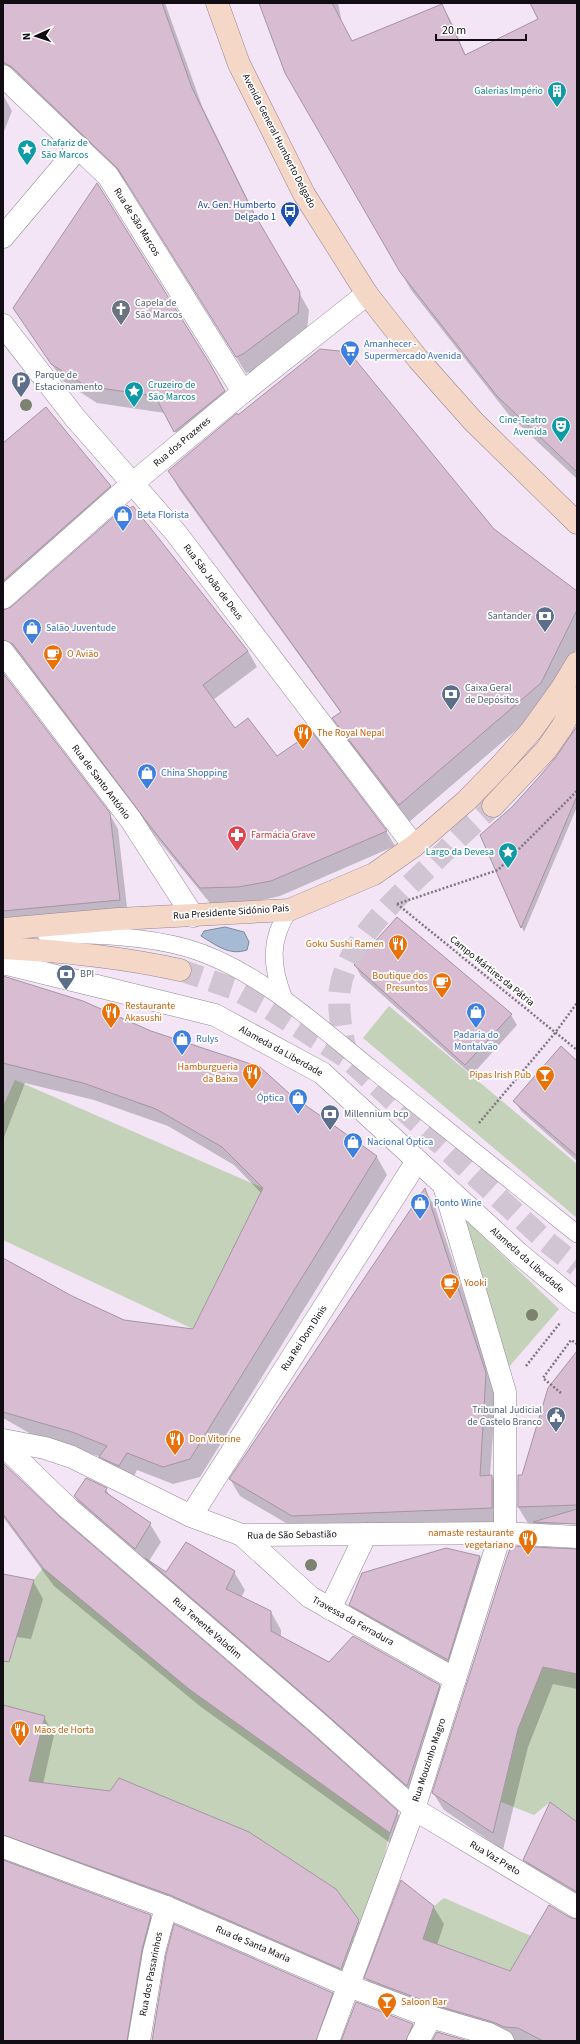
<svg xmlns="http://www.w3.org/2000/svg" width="580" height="2044" font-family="'Source Sans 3',sans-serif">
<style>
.green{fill:#c3d2b8}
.water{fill:#a6bad4;stroke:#79869a}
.shadow{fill:#0003}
.building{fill:#d7bcd2;stroke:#a595a2}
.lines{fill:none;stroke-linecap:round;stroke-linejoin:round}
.secondary-tunnel{stroke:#d1c5d3;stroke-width:22;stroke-dasharray:22 11;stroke-linecap:butt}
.lane-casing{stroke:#948896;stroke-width:18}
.street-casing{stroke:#948896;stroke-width:23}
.secondary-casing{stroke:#948896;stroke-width:23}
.path{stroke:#7f7681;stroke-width:2.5;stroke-dasharray:2 2;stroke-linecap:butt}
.lane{stroke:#fff;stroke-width:17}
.street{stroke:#fff;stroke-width:22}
.secondary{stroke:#f4d7c6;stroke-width:22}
.tree{fill:#7d8270}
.labels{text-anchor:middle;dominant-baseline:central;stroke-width:3.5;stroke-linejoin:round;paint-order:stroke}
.culture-label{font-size:10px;fill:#0d838f;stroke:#fff;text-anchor:end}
.street-label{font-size:10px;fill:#110d12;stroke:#fff}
.transit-label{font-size:10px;fill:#164399;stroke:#fff;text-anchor:end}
.worship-label{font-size:10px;fill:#5b616d;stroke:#fff;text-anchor:start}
.shop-label{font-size:10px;fill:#366cbe;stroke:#fff;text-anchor:start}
.service-label{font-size:10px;fill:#4e5e75;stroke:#fff;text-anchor:start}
.food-label{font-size:10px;fill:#c56008;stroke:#fff;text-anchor:start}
.health-label{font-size:10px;fill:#be3a42;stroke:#fff;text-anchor:start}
</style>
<rect width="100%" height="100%" fill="#f3e5f5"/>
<g class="green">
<polygon points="389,1006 577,1164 577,1218 363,1038"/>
<polygon points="15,1080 263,1188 193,1329 3,1240 3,1106"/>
<polygon points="461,1216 559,1309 508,1368"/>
<polygon points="43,1568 189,1689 390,1833 366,1929 336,1889 249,1832 119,1778 110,1791 29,1781 45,1717 3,1705 3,1619"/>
<polygon points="543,1667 577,1674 577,1822 550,1802 534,1815 501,1802 518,1729"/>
<polygon points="444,1898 531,1936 510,1971 423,1939 434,1906"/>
</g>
<path class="water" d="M225,927L244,932L249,942L247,950C229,956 216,945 201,936L204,931Z"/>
<g class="shadow">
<polygon points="3,3 165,3 202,106 261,227 309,310 307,330 253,371 246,373 129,186 98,154 3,85"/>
<polygon points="260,3 338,3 342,23 352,42 442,5 452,23 466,56 540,19 531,3 577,3 577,479 509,415 411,290 283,65"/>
<polygon points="3,95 12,111 3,134"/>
<polygon points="14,308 220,382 234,409 185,449 165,413 97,403 63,381"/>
<polygon points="3,444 110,486 119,502 3,605"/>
<polygon points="169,471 494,530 577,593 577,648 549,702 409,822 344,736 334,718 341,713 179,489"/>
<polygon points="3,611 248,651 257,667 213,700 235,730 386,831 395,846 280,896 248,903 210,903 160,842 23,660 18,656 3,659"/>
<polygon points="3,674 109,813 118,829 128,916 3,928"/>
<polygon points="577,728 577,807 524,932 482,835 512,808 557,758"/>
<polygon points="355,965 511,1015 517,1025 472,1075 361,976"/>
<polygon points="3,977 291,1096 377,1157 387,1175 200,1477 173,1484 137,1470 130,1484 111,1474 101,1457 31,1434 3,1418 3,1259 72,1297 123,1321 194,1330 261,1193 234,1165 168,1126 94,1100 25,1083 3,1140"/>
<polygon points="577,1062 577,1161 521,1111 515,1101"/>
<polygon points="425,1190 435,1207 496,1391 490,1476 492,1476 502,1494 502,1525 303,1533 240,1496 230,1479"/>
<polygon points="577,1355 577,1523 529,1525 518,1507 523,1476"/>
<polygon points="3,1465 59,1518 397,1812 407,1830 400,1850 201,1707 54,1586 3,1517"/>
<polygon points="106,1489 111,1498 150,1524 161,1542 149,1561 167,1573 234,1572 245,1590 241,1598 271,1612 281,1630 281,1638 330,1663 439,1686 450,1704 417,1803 157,1576 149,1562 146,1566 85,1514 75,1496"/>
<polygon points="446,1549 480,1557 488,1572 456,1675 358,1619 350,1604"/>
<polygon points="577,1556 577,1689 553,1684 528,1747 503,1850 444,1810 433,1793"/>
<polygon points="3,1575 33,1581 43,1599 31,1639 3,1635"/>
<polygon points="3,1706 44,1717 54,1735 43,1784 359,1921 369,1939 351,1986 3,1858"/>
<polygon points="577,1823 577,1903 535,1878 524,1860"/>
<polygon points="3,1861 150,1916 161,1933 139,2041 3,2041"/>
<polygon points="433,1906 444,1924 437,1945 510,1972 549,1906 577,1920 577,2041 507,2041 376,1996 366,1978"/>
<polygon points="332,1993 342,2011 331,2041 153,2041"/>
<polygon points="412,2024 422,2041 342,2041"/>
</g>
<g class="building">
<polygon points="3,3 162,3 192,88 252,210 300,292 298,313 243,354 236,357 118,169 12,67 3,62"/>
<polygon points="259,3 332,3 352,41 442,4 465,55 538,19 530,3 577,3 577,472 497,396 400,272 285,73"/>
<polygon points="97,183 210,364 225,391 174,432 155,396 86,386 51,364 13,308"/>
<polygon points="320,349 349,352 494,529 577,591 577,610 541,683 399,805 332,718 341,712 168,471 237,413 238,415"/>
<polygon points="46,407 111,486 3,581 3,443"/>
<polygon points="127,505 130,508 133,506 248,651 203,685 235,728 248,718 277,756 312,732 387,831 271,881 238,887 200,888 150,826 13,644 3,640 3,610 11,607"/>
<polygon points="3,673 110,813 120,900 3,911"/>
<polygon points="577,726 577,796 521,928 480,835 512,807 539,777 556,757"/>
<polygon points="397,917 512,1014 465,1065 354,965"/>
<polygon points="3,976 83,1001 151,1031 260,1067 291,1095 377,1156 190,1459 163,1467 127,1453 119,1466 99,1457 107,1446 72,1432 3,1412 3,1258 72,1296 124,1320 193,1329 263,1188 222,1147 156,1109 83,1083 3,1063"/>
<polygon points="561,1046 577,1061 577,1156 513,1101"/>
<polygon points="425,1188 486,1373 480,1476 492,1475 492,1508 292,1516 229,1479"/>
<polygon points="577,1351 577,1505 518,1507 518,1475 522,1475 548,1388"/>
<polygon points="3,1463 60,1517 310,1732 398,1811 390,1833 189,1689 43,1568 3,1514"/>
<polygon points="86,1478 107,1488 105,1492 151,1523 135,1549 74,1496"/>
<polygon points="577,1509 577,1524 533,1522"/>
<polygon points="186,1542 235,1571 226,1589 271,1611 271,1631 329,1662 353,1636 440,1685 407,1786 326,1714 145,1558 166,1572"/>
<polygon points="511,1546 577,1549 577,1674 543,1667 518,1729 493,1833 432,1793 505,1563"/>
<polygon points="446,1548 480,1556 448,1660 349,1605 362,1573"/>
<polygon points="3,1574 34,1580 9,1662 3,1661"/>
<polygon points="3,1705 45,1716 29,1781 110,1791 119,1778 249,1832 336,1889 359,1920 341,1969 170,1895 3,1835"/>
<polygon points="550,1802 577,1822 577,1892 523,1860"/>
<polygon points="3,1860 151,1915 142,1950 127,2041 3,2041"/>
<polygon points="401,1880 434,1906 423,1939 510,1971 549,1905 571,1918 577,1919 577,2041 543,2041 518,2028 504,2027 493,2022 435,2005 364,1978"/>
<polygon points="174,1924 333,1993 316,2041 152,2041 166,1955"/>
<polygon points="356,2002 413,2024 406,2041 341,2041"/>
<polygon points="437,2032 468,2041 432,2041"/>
</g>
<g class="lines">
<g class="secondary-tunnel">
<polyline points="180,970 232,988 262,1004 347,1058 547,1242 577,1266"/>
<path d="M347,1058C343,1036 337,1011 340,989C346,943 400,894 432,864C452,844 472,824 493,806"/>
</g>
<defs>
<g id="lane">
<path d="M46,934C93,935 142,935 187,948C256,968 318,1026 373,1070C441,1125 509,1179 577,1234"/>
<path d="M284,999C271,966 269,940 289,910"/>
</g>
<g id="street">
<polyline points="3,76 108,176 243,392"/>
<polyline points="3,237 79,147"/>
<polyline points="3,325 76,419 176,533 414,846"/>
<polyline points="3,598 133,483 243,392 367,294"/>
<polyline points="3,652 131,820 193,916"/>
<polyline points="3,963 215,1015 322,1073 518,1253 577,1302"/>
<polyline points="3,1440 45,1448 72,1457 191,1516 242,1535 505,1533 577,1537"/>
<polyline points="3,1445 68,1508 318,1723 414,1809 577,1907"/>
<polyline points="191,1516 417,1161"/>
<polyline points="242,1535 310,1597 455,1679"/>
<polyline points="330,1609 366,1534"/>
<polyline points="3,1847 166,1907 349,1986 431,2017 489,2034 503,2041"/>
<polyline points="139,2041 154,1952 166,1907"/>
<polyline points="328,2041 414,1809 497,1545 505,1533 505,1392 444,1186"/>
<polyline points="418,2041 431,2017"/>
</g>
<g id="secondary">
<polyline points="217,3 239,64 304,194 367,294 418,359 473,421 577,523"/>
<polyline points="493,806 546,750 562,727 577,698"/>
<polyline points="3,929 118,919 289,910 374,874 414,846 466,801 501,765 531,731 562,688 577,663"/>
<path d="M3,948C63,951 121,957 180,970"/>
</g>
</defs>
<use href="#lane" class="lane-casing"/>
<use href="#street" class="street-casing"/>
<use href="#secondary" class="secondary-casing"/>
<g class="path">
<polyline points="397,904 577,1050"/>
<polyline points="397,904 498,870 577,791"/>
<polyline points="479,1123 555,1033 577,1003"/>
<polyline points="526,1366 560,1323"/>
<polyline points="561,1393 543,1378 571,1340 577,1344"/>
</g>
<use href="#lane" class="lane"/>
<use href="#street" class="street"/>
<use href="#secondary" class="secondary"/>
</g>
<g class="tree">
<circle cx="26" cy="405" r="6"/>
<circle cx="532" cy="1315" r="6"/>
<circle cx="311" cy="1565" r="6"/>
</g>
<defs>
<symbol id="building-pin" viewBox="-11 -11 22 30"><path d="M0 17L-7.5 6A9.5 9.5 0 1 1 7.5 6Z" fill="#0f9aa8" stroke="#fff"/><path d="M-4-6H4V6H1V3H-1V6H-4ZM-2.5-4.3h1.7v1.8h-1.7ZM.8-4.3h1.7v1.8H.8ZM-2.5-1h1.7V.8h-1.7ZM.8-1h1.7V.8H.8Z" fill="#fff"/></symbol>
<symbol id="sight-pin" viewBox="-11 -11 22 30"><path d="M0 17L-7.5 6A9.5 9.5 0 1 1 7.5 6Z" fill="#0f9aa8" stroke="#fff"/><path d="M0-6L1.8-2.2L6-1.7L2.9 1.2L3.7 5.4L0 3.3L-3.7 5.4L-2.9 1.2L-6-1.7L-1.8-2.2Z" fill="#fff"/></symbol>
<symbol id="bus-pin" viewBox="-11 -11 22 30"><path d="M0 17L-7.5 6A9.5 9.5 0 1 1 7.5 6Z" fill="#1a4fb4" stroke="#fff"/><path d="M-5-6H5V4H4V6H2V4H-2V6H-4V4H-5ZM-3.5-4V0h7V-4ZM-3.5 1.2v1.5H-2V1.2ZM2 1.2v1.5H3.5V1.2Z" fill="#fff"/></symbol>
<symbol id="church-pin" viewBox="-11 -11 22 30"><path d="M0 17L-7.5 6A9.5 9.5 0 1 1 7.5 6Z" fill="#6b7280" stroke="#fff"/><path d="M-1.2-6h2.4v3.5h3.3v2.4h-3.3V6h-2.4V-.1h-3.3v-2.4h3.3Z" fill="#fff"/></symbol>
<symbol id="supermarket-pin" viewBox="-11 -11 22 30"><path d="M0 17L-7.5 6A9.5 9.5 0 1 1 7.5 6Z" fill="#3f7fe0" stroke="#fff"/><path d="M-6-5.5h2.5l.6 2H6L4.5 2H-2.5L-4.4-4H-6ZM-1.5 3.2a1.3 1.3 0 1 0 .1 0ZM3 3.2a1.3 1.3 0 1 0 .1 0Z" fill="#fff"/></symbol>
<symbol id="parking-pin" viewBox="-11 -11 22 30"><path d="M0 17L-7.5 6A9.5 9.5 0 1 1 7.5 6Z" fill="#5c6f8a" stroke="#fff"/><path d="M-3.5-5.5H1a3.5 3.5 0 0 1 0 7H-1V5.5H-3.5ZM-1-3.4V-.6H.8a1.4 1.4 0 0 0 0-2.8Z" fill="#fff"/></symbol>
<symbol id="theatre-pin" viewBox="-11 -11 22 30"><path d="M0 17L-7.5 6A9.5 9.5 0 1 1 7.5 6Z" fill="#0f9aa8" stroke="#fff"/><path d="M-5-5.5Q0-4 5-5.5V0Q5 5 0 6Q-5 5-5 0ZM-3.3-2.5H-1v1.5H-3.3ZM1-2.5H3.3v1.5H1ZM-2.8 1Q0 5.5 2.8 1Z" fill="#fff"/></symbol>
<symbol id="shop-pin" viewBox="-11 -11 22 30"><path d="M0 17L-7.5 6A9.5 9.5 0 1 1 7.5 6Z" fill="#3f7fe0" stroke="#fff"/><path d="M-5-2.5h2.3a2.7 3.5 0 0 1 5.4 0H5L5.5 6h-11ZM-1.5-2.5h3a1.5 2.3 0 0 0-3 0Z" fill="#fff"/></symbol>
<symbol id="bank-pin" viewBox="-11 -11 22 30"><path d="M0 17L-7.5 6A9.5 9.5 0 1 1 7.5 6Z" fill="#5c6f8a" stroke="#fff"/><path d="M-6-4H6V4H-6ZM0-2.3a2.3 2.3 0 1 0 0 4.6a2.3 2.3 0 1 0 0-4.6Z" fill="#fff"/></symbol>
<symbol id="cafe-pin" viewBox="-11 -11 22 30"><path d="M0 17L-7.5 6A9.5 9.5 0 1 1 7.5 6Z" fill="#e8710a" stroke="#fff"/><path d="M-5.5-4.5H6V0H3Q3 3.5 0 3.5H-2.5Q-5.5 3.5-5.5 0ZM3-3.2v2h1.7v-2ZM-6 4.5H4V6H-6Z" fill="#fff"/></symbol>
<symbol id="restaurant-pin" viewBox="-11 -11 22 30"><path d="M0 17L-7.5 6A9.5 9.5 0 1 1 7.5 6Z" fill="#e8710a" stroke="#fff"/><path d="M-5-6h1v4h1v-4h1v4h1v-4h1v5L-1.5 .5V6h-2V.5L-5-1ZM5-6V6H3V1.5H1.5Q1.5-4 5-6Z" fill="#fff"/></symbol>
<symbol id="pharmacy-pin" viewBox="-11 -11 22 30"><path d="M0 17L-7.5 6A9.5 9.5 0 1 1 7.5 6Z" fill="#e0444e" stroke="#fff"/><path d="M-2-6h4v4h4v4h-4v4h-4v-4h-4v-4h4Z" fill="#fff"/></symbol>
<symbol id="bar-pin" viewBox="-11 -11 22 30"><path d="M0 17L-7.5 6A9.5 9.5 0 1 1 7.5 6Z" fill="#e8710a" stroke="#fff"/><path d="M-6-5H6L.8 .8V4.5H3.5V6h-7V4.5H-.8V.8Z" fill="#fff"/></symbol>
<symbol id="civic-pin" viewBox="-11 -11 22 30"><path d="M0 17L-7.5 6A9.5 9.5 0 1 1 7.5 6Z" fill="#5c6f8a" stroke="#fff"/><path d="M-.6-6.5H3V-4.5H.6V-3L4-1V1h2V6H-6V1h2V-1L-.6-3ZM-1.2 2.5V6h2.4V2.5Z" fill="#fff"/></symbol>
</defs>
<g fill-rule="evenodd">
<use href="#building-pin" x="546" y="80" width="22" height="30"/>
<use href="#sight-pin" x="16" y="138" width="22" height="30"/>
<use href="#bus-pin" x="279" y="200" width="22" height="30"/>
<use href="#church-pin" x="110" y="298" width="22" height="30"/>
<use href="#supermarket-pin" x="339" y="339" width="22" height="30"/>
<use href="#parking-pin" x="10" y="370" width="22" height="30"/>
<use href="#sight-pin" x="123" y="380" width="22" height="30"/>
<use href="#theatre-pin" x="550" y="415" width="22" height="30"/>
<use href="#shop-pin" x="112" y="504" width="22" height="30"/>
<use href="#bank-pin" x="534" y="605" width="22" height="30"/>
<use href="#shop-pin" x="21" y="617" width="22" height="30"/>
<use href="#cafe-pin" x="42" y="643" width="22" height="30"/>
<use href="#bank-pin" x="440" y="683" width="22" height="30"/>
<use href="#restaurant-pin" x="292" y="722" width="22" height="30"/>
<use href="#shop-pin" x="136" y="762" width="22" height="30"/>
<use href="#pharmacy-pin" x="226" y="824" width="22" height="30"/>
<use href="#sight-pin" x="497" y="841" width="22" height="30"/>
<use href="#restaurant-pin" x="387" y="933" width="22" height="30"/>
<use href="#bank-pin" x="55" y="963" width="22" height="30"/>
<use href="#cafe-pin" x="431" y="971" width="22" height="30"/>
<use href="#restaurant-pin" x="100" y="1001" width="22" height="30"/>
<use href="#shop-pin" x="465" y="1001" width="22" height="30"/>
<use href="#shop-pin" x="171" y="1028" width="22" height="30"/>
<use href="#restaurant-pin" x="241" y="1062" width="22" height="30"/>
<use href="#bar-pin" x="534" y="1064" width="22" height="30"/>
<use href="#shop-pin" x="287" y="1087" width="22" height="30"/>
<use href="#bank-pin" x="319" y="1103" width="22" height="30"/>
<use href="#shop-pin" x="342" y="1131" width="22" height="30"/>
<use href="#shop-pin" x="409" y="1192" width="22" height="30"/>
<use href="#cafe-pin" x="439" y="1272" width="22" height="30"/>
<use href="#civic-pin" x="545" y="1405" width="22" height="30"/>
<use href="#restaurant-pin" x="164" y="1428" width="22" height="30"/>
<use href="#restaurant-pin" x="517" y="1528" width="22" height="30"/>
<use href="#restaurant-pin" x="9" y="1719" width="22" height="30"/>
<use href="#bar-pin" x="376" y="1991" width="22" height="30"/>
</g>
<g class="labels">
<g class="culture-label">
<text x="543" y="91">Galerias Império</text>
<text x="41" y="143" text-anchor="start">Chafariz de<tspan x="41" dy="12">São Marcos</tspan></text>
<text x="148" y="385" text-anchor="start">Cruzeiro de<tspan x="148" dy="12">São Marcos</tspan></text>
<text x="547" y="420">Cine-Teatro<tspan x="547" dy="12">Avenida</tspan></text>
<text x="494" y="852">Largo da Devesa</text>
</g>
<g class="street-label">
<text transform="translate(279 141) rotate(63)">Avenida General Humberto Delgado</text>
<text transform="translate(137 222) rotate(58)">Rua de São Marcos</text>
<text transform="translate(182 442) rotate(-40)">Rua dos Prazeres</text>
<text transform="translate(213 582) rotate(53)">Rua São João de Deus</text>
<text transform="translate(101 782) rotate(53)">Rua de Santo António</text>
<text transform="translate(231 912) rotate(-4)">Rua Presidente Sidónio Pais</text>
<text transform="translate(492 971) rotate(39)">Campo Mártires da Pátria</text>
<text transform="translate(281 1051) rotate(29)">Alameda da Liberdade</text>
<text transform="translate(527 1260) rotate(41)">Alameda da Liberdade</text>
<text transform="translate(304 1338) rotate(-57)">Rua Rei Dom Dinis</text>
<text transform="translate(292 1535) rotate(-1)">Rua de São Sebastião</text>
<text transform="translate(353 1621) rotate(29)">Travessa da Ferradura</text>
<text transform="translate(207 1628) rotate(41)">Rua Tenente Valadim</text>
<text transform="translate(429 1760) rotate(-72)">Rua Mouzinho Magro</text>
<text transform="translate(495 1858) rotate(31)">Rua Vaz Preto</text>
<text transform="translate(253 1944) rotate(23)">Rua de Santa Maria</text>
<text transform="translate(151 1974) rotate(-79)">Rua dos Passarinhos</text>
</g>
<g class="transit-label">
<text x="276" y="205">Av. Gen. Humberto<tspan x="276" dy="12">Delgado 1</tspan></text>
</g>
<g class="worship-label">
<text x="135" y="303">Capela de<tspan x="135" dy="12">São Marcos</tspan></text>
</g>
<g class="shop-label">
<text x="364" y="344">Amanhecer -<tspan x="364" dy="12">Supermercado Avenida</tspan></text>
<text x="137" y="515">Beta Florista</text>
<text x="46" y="628">Salão Juventude</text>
<text x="161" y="773">China Shopping</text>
<text x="476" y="1035" text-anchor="middle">Padaria do<tspan x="476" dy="12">Montalvão</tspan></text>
<text x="196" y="1039">Rulys</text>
<text x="284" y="1098" text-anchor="end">Óptica</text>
<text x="367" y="1142">Nacional Óptica</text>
<text x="434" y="1203">Ponto Wine</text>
</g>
<g class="service-label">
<text x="35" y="375">Parque de<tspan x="35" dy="12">Estacionamento</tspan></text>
<text x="531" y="616" text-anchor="end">Santander</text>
<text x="465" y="688">Caixa Geral<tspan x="465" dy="12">de Depósitos</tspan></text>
<text x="80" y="974">BPI</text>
<text x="344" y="1114">Millennium bcp</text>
<text x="542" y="1410" text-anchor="end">Tribunal Judicial<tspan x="542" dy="12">de Castelo Branco</tspan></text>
</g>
<g class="food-label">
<text x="67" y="654">O Avião</text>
<text x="317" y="733">The Royal Nepal</text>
<text x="384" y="944" text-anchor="end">Goku Sushi Ramen</text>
<text x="428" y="976" text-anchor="end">Boutique dos<tspan x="428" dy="12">Presuntos</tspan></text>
<text x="125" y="1006">Restaurante<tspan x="125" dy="12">Akasushi</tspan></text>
<text x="238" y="1067" text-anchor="end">Hamburgueria<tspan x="238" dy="12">da Baixa</tspan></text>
<text x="531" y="1075" text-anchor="end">Pipas Irish Pub</text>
<text x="464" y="1283">Yooki</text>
<text x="189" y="1439">Don Vitorine</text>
<text x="514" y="1533" text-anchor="end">namaste restaurante<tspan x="514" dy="12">vegetariano</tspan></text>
<text x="34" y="1730">Mãos de Horta</text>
<text x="401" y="2002">Saloon Bar</text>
</g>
<g class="health-label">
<text x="251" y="835">Farmácia Grave</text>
</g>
</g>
<rect width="580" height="2044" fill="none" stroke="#110d12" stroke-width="8"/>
<g transform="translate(36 36) rotate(267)" stroke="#ffffff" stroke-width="3" paint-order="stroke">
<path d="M0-3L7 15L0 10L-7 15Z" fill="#110d12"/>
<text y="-6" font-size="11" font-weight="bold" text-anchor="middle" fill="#110d12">N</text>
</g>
<path d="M436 34v6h90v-6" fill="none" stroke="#110d12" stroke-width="2"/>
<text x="442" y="34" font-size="12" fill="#110d12" stroke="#ffffff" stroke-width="3" paint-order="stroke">20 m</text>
</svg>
